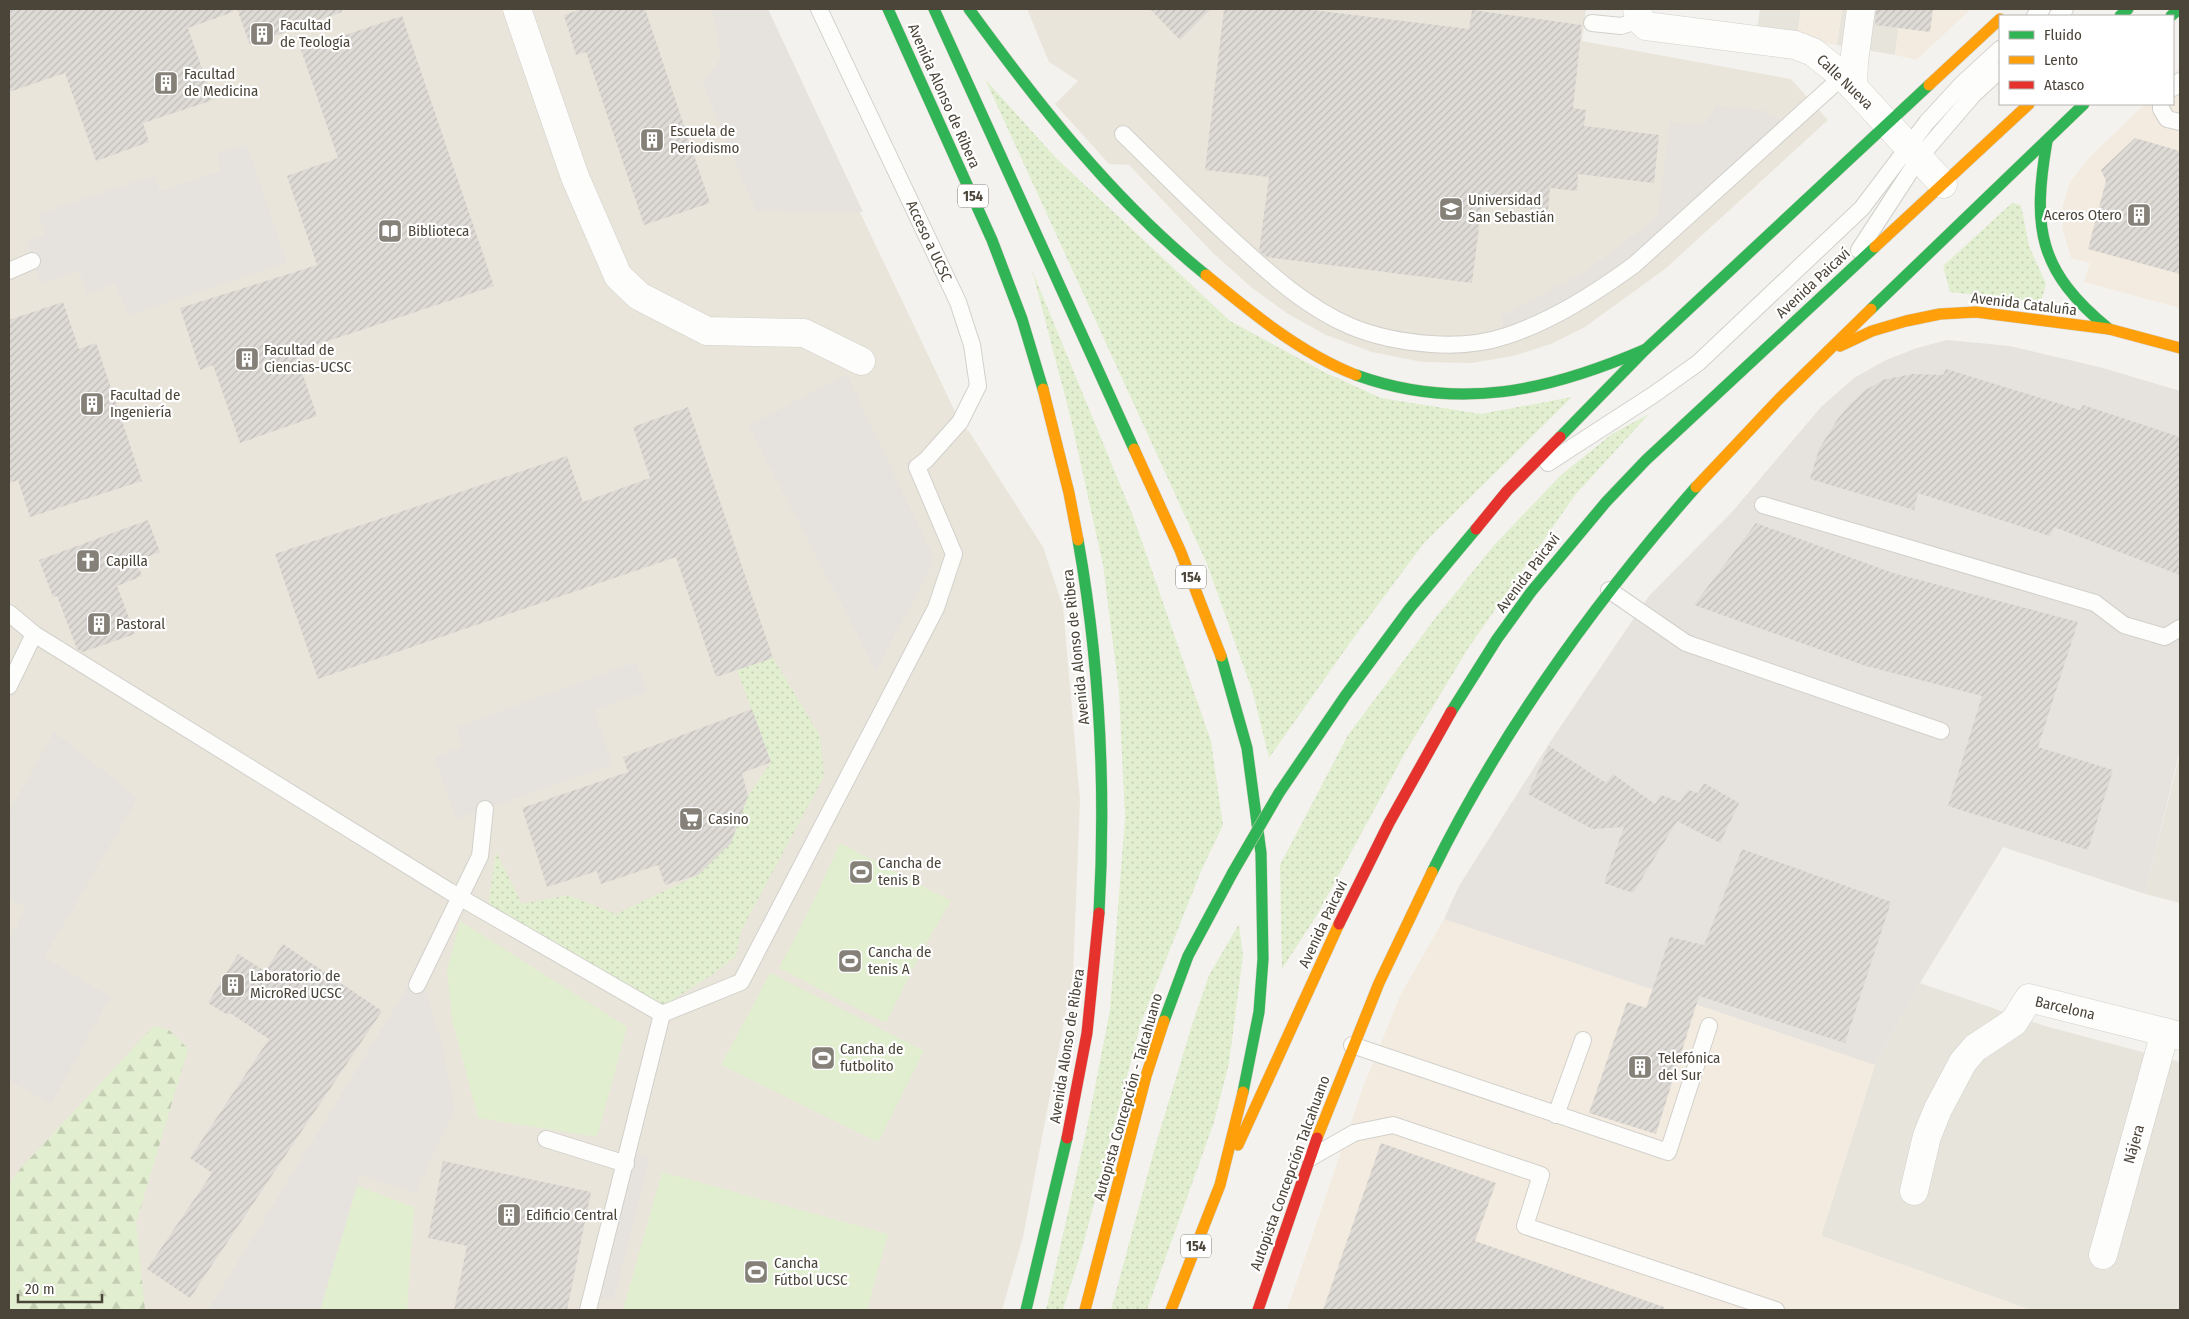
<svg xmlns="http://www.w3.org/2000/svg" width="2189" height="1319" font-family="'Fira Sans Condensed',sans-serif">
<style>
.residential{fill:#e7e4dc}
.commercial{fill:#f3ebdf}
.industrial{fill:#e6e2de}
.education{fill:#eae5da}
.grass{fill:url(#grass-dots)}
.forest{fill:url(#forest-firs)}
.park{fill:#e1eecf}
.parking{fill:#e6e3df}
.building{fill:url(#building-hatch)}
.lines{fill:none;stroke-linecap:round;stroke-linejoin:round}
.lane-casing{stroke:#d2d0cb;stroke-width:18}
.street-casing{stroke:#d2d0cb;stroke-width:29}
.fast-casing{stroke:#d3cfc5;stroke-width:12}
.slow-casing{stroke:#d3cfc5;stroke-width:12}
.jam-casing{stroke:#d3cfc5;stroke-width:12}
.lane{stroke:#fdfdfc;stroke-width:16}
.street{stroke:#fdfdfc;stroke-width:28}
.fast{stroke:#30b455;stroke-width:11}
.slow{stroke:#ff9f0a;stroke-width:11}
.jam{stroke:#e5322d;stroke-width:11}
.fast-bridge-casing{stroke:#d6cebb;stroke-width:12;stroke-linecap:butt}
.fast-bridge{stroke:#30b455;stroke-width:11}
.labels{text-anchor:middle;dominant-baseline:central;stroke-width:4.5;stroke-linejoin:round;paint-order:stroke}
.shield{fill:#fff;stroke:#817c74;stroke-width:1}
.shield-label{font-size:14px;font-weight:bold;fill:#4b4439}
.poi-label{font-size:15px;fill:#4b4439;stroke:#fff;text-anchor:start}
.street-label{font-size:15px;fill:#4b4439;stroke:#fff}
</style>
<defs>
<pattern id="grass-dots" width="8" height="8" patternUnits="userSpaceOnUse" patternTransform="scale(1.25)"><rect width="8" height="8" fill="#e1eecf"/><path d="M2 2h.1M6 6h.1" fill="none" stroke="#c3cdb2" stroke-width="1.8" stroke-linecap="round"/></pattern>
<pattern id="forest-firs" width="22" height="20" patternUnits="userSpaceOnUse" patternTransform="scale(1.25)"><rect width="22" height="20" fill="#e1eecf"/><path d="M5 1l3.5 6h-7zM16 11l3.5 6h-7z" fill="#c3cdb2"/></pattern>
<pattern id="building-hatch" width="6" height="6" patternUnits="userSpaceOnUse" patternTransform="scale(1.25)"><rect width="6" height="6" fill="#dedbd6"/><path d="M-1 1l2-2M0 6l6-6M5 7l2-2" fill="none" stroke="#c0bdb8"/></pattern>
</defs>
<rect width="100%" height="100%" fill="#f4f2ee"/>
<g class="residential">
<polygon points="1760,9 1801,9 1797,38 1757,30"/>
<polygon points="1842,9 1901,9 1895,55 1837,45"/>
<polygon points="2180,753 2180,903 2145,894"/>
<polygon points="1920,983 2045,1026 2180,1062 2180,1310 2031,1310 1821,1236 1875,1065"/>
</g>
<g class="commercial">
<polygon points="1801,9 1842,9 1837,45 1797,38"/>
<polygon points="1901,9 1971,9 1916,60 1895,55"/>
<polygon points="2180,68 2180,308 2084,282 2090,263 2071,258 2063,230 2062,209 2070,182 2090,157 2145,104 2173,104 2173,75"/>
<polygon points="1444,919 1875,1065 1821,1236 2031,1310 1287,1310 1363,1087 1401,994"/>
</g>
<polygon class="industrial" points="1947,340 2010,346 2103,368 2180,391 2180,750 2145,894 2003,847 1920,983 1875,1065 1444,919 1459,886 1552,739 1649,596 1732,512 1821,407 1854,378 1886,360 1917,348"/>
<g class="education">
<polygon points="9,9 763,9 960,422 970,433 1043,547 1063,607 1080,800 1073,975 1023,1237 1002,1310 9,1310"/>
<polygon points="1027,9 1586,9 1582,41 1791,79 1828,120 1665,269 1585,327 1551,344 1513,356 1472,363 1422,362 1372,352 1326,335 1288,314 1252,288 1214,254 1129,165 1109,164 1055,104 1078,81 1049,62"/>
</g>
<g class="grass">
<polygon points="985,79 1056,158 1230,321 1324,372 1381,398 1481,414 1572,397 1424,543 1357,633 1269,758 1253,693 1207,564"/>
<polygon points="2012,203 2021,205 2029,246 2046,284 2041,302 1950,292 1943,266"/>
<polygon points="1032,270 1133,516 1211,741 1223,825 1201,871 1141,1023 1082,1249 1063,1310 1046,1310 1088,1123 1110,1010 1125,818 1119,691 1103,565 1070,415"/>
<polygon points="1649,414 1575,495 1469,647 1406,751 1317,915 1282,969 1280,865 1348,735 1436,617 1495,544 1561,475 1612,434"/>
<polygon points="773,658 820,736 824,776 741,931 736,956 713,974 663,1006 488,907 496,852 522,904 568,895 616,914 698,875 731,843 748,796 771,762 737,670"/>
<polygon points="1239,924 1243,956 1229,1063 1214,1122 1147,1310 1111,1310 1155,1147 1192,1025 1209,975"/>
</g>
<polygon class="forest" points="154,1026 169,1030 188,1049 136,1223 145,1310 9,1310 9,1184 21,1168"/>
<g class="park">
<polygon points="840,843 951,901 920,954 886,1023 779,968 813,902"/>
<polygon points="460,921 627,1027 597,1137 478,1118 452,1019 447,970"/>
<polygon points="770,973 924,1051 878,1142 721,1065"/>
<polygon points="662,1172 888,1234 867,1310 623,1310"/>
<polygon points="357,1186 414,1207 407,1310 320,1310"/>
</g>
<g class="parking">
<polygon points="712,9 768,9 863,212 756,211 702,82 721,58"/>
<polygon points="1716,106 1762,110 1789,124 1634,265 1504,337 1502,316 1584,272 1657,217 1670,122 1704,125"/>
<polygon points="247,144 287,263 128,316 116,284 87,293 79,271 42,284 32,261 27,240 45,234 39,214 155,175 160,191 221,171 216,154"/>
<polygon points="847,375 935,560 876,671 748,425"/>
<polygon points="636,662 647,691 594,711 613,765 456,819 434,757 463,747 456,727"/>
<polygon points="54,732 138,798 44,957 110,997 51,1104 9,1080 9,941 26,908 9,898 9,812"/>
<polygon points="412,980 426,992 442,1044 455,1109 415,1193 360,1175 320,1310 208,1310"/>
<polygon points="632,1153 650,1157 613,1300 595,1297"/>
</g>
<g class="building">
<polygon points="9,9 233,9 233,12 188,28 213,100 143,123 149,142 96,161 65,73 9,92"/>
<polygon points="237,9 341,9 342,12 250,45"/>
<polygon points="582,9 645,9 710,203 644,225 586,52 576,55 564,15"/>
<polygon points="1150,9 1211,9 1180,40"/>
<polygon points="1224,9 1304,9 1469,29 1472,10 1582,25 1573,108 1586,110 1584,126 1659,135 1654,183 1578,174 1577,191 1550,188 1548,211 1482,203 1472,283 1267,257 1259,251 1269,177 1205,170"/>
<polygon points="1876,9 1933,9 1930,32 1875,25"/>
<polygon points="402,16 494,286 295,352 317,416 240,443 213,365 200,370 180,308 317,265 287,176 338,158 301,50"/>
<polygon points="2135,138 2180,151 2180,274 2088,249 2106,181 2101,170"/>
<polygon points="63,302 79,349 96,343 142,481 30,517 18,480 9,483 9,320"/>
<polygon points="1946,369 2080,410 2083,405 2180,437 2180,575 2054,527 2050,536 1918,493 1914,510 1810,479 1819,449 1837,420 1848,406 1864,391 1883,380 1912,374 1943,375"/>
<polygon points="688,407 773,658 716,677 676,557 318,679 275,554 567,456 583,502 650,478 633,427"/>
<polygon points="148,520 160,552 136,561 142,576 117,586 135,634 83,652 77,649 57,596 53,597 39,560"/>
<polygon points="1756,523 1893,573 2078,622 2038,747 2113,770 2088,850 1948,806 1982,696 1866,666 1694,605"/>
<polygon points="752,709 771,762 742,773 748,796 731,843 698,875 665,885 658,865 601,884 597,871 547,887 522,808 628,772 623,757"/>
<polygon points="1549,746 1606,783 1613,774 1655,804 1661,795 1680,802 1688,790 1698,793 1704,783 1739,803 1720,843 1677,821 1633,893 1604,883 1624,827 1592,829 1528,794"/>
<polygon points="1742,849 1891,902 1845,1043 1699,996 1656,1134 1589,1113 1627,1002 1646,1008 1670,937 1704,945"/>
<polygon points="283,944 382,1011 190,1298 147,1269 212,1173 190,1158 269,1039 230,1013 228,1015 208,1003 238,954 265,971"/>
<polygon points="1381,1143 1496,1183 1475,1241 1664,1307 1663,1310 1323,1310"/>
<polygon points="443,1161 591,1192 567,1310 454,1310 467,1246 428,1238"/>
</g>
<g class="lines">
<defs>
<g id="lane">
<polyline points="2035,16 2042,9"/>
<polyline points="2057,16 2065,9"/>
<polyline points="1592,23 1621,26 1640,20"/>
<polyline points="2173,88 2180,81"/>
<polyline points="2161,104 2161,109 2167,119 2180,122"/>
<path d="M1123,134C1160,170 1196,207 1235,242C1270,274 1306,307 1350,326C1376,337 1403,342 1431,344C1456,346 1482,344 1506,336C1552,321 1594,294 1634,265L1843,76"/>
<polyline points="1859,250 1919,158 1973,95 2000,70"/>
<polyline points="9,271 32,261"/>
<polyline points="1548,463 1653,395 1698,363 1862,208 1927,122 1962,84 2000,49"/>
<polyline points="1763,505 2095,603 2124,625 2165,637 2180,628"/>
<polyline points="1609,590 1686,643 1941,731"/>
<polyline points="9,613 34,634 449,891 662,1014 741,982 936,608 954,554 917,467 926,460 960,422 978,386 972,345 958,302 819,9"/>
<polyline points="9,686 34,634"/>
<polyline points="417,985 480,856 485,809"/>
<polyline points="1352,1045 1668,1152 1709,1026"/>
<polyline points="1556,1115 1583,1040"/>
<polyline points="546,1139 626,1164"/>
<polyline points="1310,1158 1354,1133 1393,1125 1541,1175 1525,1226 1776,1310"/>
<polyline points="588,1310 662,1014"/>
</g>
<g id="street">
<polyline points="517,9 575,177 618,276 639,296 707,331 804,333 861,361"/>
<polyline points="1637,9 1640,20 1646,26 1795,45 1813,52 1843,76 1943,184"/>
<polyline points="1853,87 1854,62 1861,9"/>
<polyline points="1914,1191 1927,1136 1938,1109 1963,1062 1975,1048 2014,1022 2029,998 2180,1036"/>
<polyline points="2103,1255 2165,1032"/>
</g>
<g id="fast">
<polyline points="888,9 992,240 1022,319 1043,389"/>
<polyline points="934,9 1134,449"/>
<path d="M969,9C1039,105 1113,200 1206,275"/>
<polyline points="2120,16 2128,9"/>
<polyline points="2171,16 2179,9"/>
<path d="M2047,141C2032,228 2038,271 2109,329"/>
<polyline points="1871,309 2084,104"/>
<path d="M1356,375C1459,412 1549,391 1646,349"/>
<polyline points="1560,437 1646,349 1929,85"/>
<path d="M1078,540C1100,664 1106,788 1099,913"/>
<polyline points="1221,656 1247,748 1261,853 1263,959 1259,1012 1243,1092"/>
<polyline points="1451,712 1497,639 1531,592 1606,502 1646,460 1875,247"/>
<polyline points="1279,793 1345,696 1410,608 1476,529"/>
<path d="M1432,872C1501,732 1593,604 1696,487"/>
<polyline points="1164,1021 1188,956 1233,872"/>
<polyline points="1026,1310 1067,1138"/>
</g>
<g id="slow">
<polyline points="1929,85 2000,19"/>
<polyline points="1875,247 2029,104"/>
<path d="M1206,275C1252,313 1300,353 1356,375"/>
<polyline points="1840,346 1872,331 1906,321 1940,314 1976,312 2109,329 2180,348"/>
<polyline points="1043,389 1069,493 1078,540"/>
<polyline points="1134,449 1180,550 1221,656"/>
<polyline points="1696,487 1779,399 1871,309"/>
<polyline points="1317,1138 1379,983 1432,872"/>
<polyline points="1238,1145 1339,924"/>
<polyline points="1085,1310 1146,1076 1164,1021"/>
<polyline points="1171,1310 1220,1185 1243,1092"/>
</g>
<g id="jam">
<polyline points="1476,529 1507,491 1560,437"/>
<polyline points="1339,924 1389,823 1451,712"/>
<polyline points="1067,1138 1087,1033 1099,913"/>
<polyline points="1258,1310 1317,1138"/>
</g>
</defs>
<use href="#lane" class="lane-casing"/>
<use href="#street" class="street-casing"/>
<use href="#fast" class="fast-casing"/>
<use href="#slow" class="slow-casing"/>
<use href="#jam" class="jam-casing"/>
<use href="#lane" class="lane"/>
<use href="#street" class="street"/>
<use href="#fast" class="fast"/>
<use href="#slow" class="slow"/>
<use href="#jam" class="jam"/>
<defs>
<polyline id="fast-bridge" points="1233,872 1279,793"/>
</defs>
<use href="#fast-bridge" class="fast-bridge-casing"/>
<use href="#fast-bridge" class="fast-bridge"/>
</g>
<defs>
<symbol id="building-square" viewBox="-11 -11 22 22"><rect x="-9" y="-9" width="18" height="18" rx="4" fill="#868178" stroke="#fff"/><path d="M-4-6H4V6H1V3H-1V6H-4ZM-2.5-4.3h1.7v1.8h-1.7ZM.8-4.3h1.7v1.8H.8ZM-2.5-1h1.7V.8h-1.7ZM.8-1h1.7V.8H.8Z" fill="#fff"/></symbol>
<symbol id="university-square" viewBox="-11 -11 22 22"><rect x="-9" y="-9" width="18" height="18" rx="4" fill="#868178" stroke="#fff"/><path d="M0-5L7-2L0 1L-7-2ZM-4 1L0 2.5L4 1V4Q0 6-4 4Z" fill="#fff"/></symbol>
<symbol id="library-square" viewBox="-11 -11 22 22"><rect x="-9" y="-9" width="18" height="18" rx="4" fill="#868178" stroke="#fff"/><path d="M-6-4Q-3-5.5-.7-3.5V5Q-3 3-6 4ZM6-4Q3-5.5 .7-3.5V5Q3 3 6 4Z" fill="#fff"/></symbol>
<symbol id="church-square" viewBox="-11 -11 22 22"><rect x="-9" y="-9" width="18" height="18" rx="4" fill="#868178" stroke="#fff"/><path d="M-1.2-6h2.4v3.5h3.3v2.4h-3.3V6h-2.4V-.1h-3.3v-2.4h3.3Z" fill="#fff"/></symbol>
<symbol id="supermarket-square" viewBox="-11 -11 22 22"><rect x="-9" y="-9" width="18" height="18" rx="4" fill="#868178" stroke="#fff"/><path d="M-6-5.5h2.5l.6 2H6L4.5 2H-2.5L-4.4-4H-6ZM-1.5 3.2a1.3 1.3 0 1 0 .1 0ZM3 3.2a1.3 1.3 0 1 0 .1 0Z" fill="#fff"/></symbol>
<symbol id="stadium-square" viewBox="-11 -11 22 22"><rect x="-9" y="-9" width="18" height="18" rx="4" fill="#868178" stroke="#fff"/><path d="M0-5a6.5 5 0 1 0 0 10a6.5 5 0 1 0 0-10ZM-3.5-1.8h7v3.6h-7Z" fill="#fff"/></symbol>
</defs>
<g fill-rule="evenodd">
<use href="#building-square" x="248" y="20" width="28" height="28"/>
<use href="#building-square" x="152" y="69" width="28" height="28"/>
<use href="#building-square" x="638" y="126" width="28" height="28"/>
<use href="#university-square" x="1437" y="195" width="28" height="28"/>
<use href="#building-square" x="2125" y="201" width="28" height="28"/>
<use href="#library-square" x="376" y="217" width="28" height="28"/>
<use href="#building-square" x="233" y="345" width="28" height="28"/>
<use href="#building-square" x="78" y="390" width="28" height="28"/>
<use href="#church-square" x="74" y="547" width="28" height="28"/>
<use href="#building-square" x="85" y="610" width="28" height="28"/>
<use href="#supermarket-square" x="677" y="805" width="28" height="28"/>
<use href="#stadium-square" x="847" y="858" width="28" height="28"/>
<use href="#stadium-square" x="836" y="947" width="28" height="28"/>
<use href="#building-square" x="219" y="971" width="28" height="28"/>
<use href="#stadium-square" x="809" y="1044" width="28" height="28"/>
<use href="#building-square" x="1626" y="1053" width="28" height="28"/>
<use href="#building-square" x="495" y="1201" width="28" height="28"/>
<use href="#stadium-square" x="742" y="1258" width="28" height="28"/>
</g>
<g class="labels">
<g class="shield">
<rect x="958" y="184.5" width="30" height="23" rx="4"/>
<rect x="1176" y="565.5" width="30" height="23" rx="4"/>
<rect x="1181" y="1234.5" width="30" height="23" rx="4"/>
</g>
<g class="shield-label">
<text x="973" y="196">154</text>
<text x="1191" y="577">154</text>
<text x="1196" y="1246">154</text>
</g>
<g class="poi-label">
<text x="280" y="25">Facultad<tspan x="280" dy="17">de Teología</tspan></text>
<text x="184" y="74">Facultad<tspan x="184" dy="17">de Medicina</tspan></text>
<text x="670" y="131">Escuela de<tspan x="670" dy="17">Periodismo</tspan></text>
<text x="1468" y="200">Universidad<tspan x="1468" dy="17">San Sebastián</tspan></text>
<text x="2122" y="215" text-anchor="end">Aceros Otero</text>
<text x="408" y="231">Biblioteca</text>
<text x="264" y="350">Facultad de<tspan x="264" dy="17">Ciencias-UCSC</tspan></text>
<text x="110" y="395">Facultad de<tspan x="110" dy="17">Ingeniería</tspan></text>
<text x="106" y="561">Capilla</text>
<text x="116" y="624">Pastoral</text>
<text x="708" y="819">Casino</text>
<text x="878" y="863">Cancha de<tspan x="878" dy="17">tenis B</tspan></text>
<text x="868" y="952">Cancha de<tspan x="868" dy="17">tenis A</tspan></text>
<text x="250" y="976">Laboratorio de<tspan x="250" dy="17">MicroRed UCSC</tspan></text>
<text x="840" y="1049">Cancha de<tspan x="840" dy="17">futbolito</tspan></text>
<text x="1658" y="1058">Telefónica<tspan x="1658" dy="17">del Sur</tspan></text>
<text x="526" y="1215">Edificio Central</text>
<text x="774" y="1263">Cancha<tspan x="774" dy="17">Fútbol UCSC</tspan></text>
</g>
<g class="street-label">
<text transform="translate(1845 82) rotate(44)">Calle Nueva</text>
<text transform="translate(944 96) rotate(66)">Avenida Alonso de Ribera</text>
<text transform="translate(929 241) rotate(65)">Acceso a UCSC</text>
<text transform="translate(1813 283) rotate(-43)">Avenida Paicaví</text>
<text transform="translate(2024 304) rotate(7)">Avenida Cataluña</text>
<text transform="translate(1528 573) rotate(-53)">Avenida Paicaví</text>
<text transform="translate(1076 647) rotate(-96)">Avenida Alonso de Ribera</text>
<text transform="translate(1323 924) rotate(-65)">Avenida Paicaví</text>
<text transform="translate(2065 1008) rotate(13)">Barcelona</text>
<text transform="translate(1067 1046) rotate(-81)">Avenida Alonso de Ribera</text>
<text transform="translate(1128 1097) rotate(-74)">Autopista Concepción - Talcahuano</text>
<text transform="translate(2134 1144) rotate(-74)">Nájera</text>
<text transform="translate(1290 1173) rotate(-70)">Autopista Concepción Talcahuano</text>
</g>
</g>
<rect width="2189" height="1319" fill="none" stroke="#4b4439" stroke-width="20"/>
<rect x="1999" y="15" width="175" height="90" fill="#ffffff" stroke="#b7b4b0"/>
<rect x="2009" y="31" width="25" height="8" fill="#30b455" stroke="#b7b4b0"/>
<text x="2044" y="40" font-size="15" fill="#4b4439">Fluido</text>
<rect x="2009" y="56" width="25" height="8" fill="#ff9f0a" stroke="#b7b4b0"/>
<text x="2044" y="65" font-size="15" fill="#4b4439">Lento</text>
<rect x="2009" y="81" width="25" height="8" fill="#e5322d" stroke="#b7b4b0"/>
<text x="2044" y="90" font-size="15" fill="#4b4439">Atasco</text>
<path d="M18 1294v8h84v-8" fill="none" stroke="#4b4439" stroke-width="2.5"/>
<text x="25" y="1294" font-size="15" fill="#4b4439" stroke="#ffffff" stroke-width="4" paint-order="stroke">20 m</text>
</svg>
